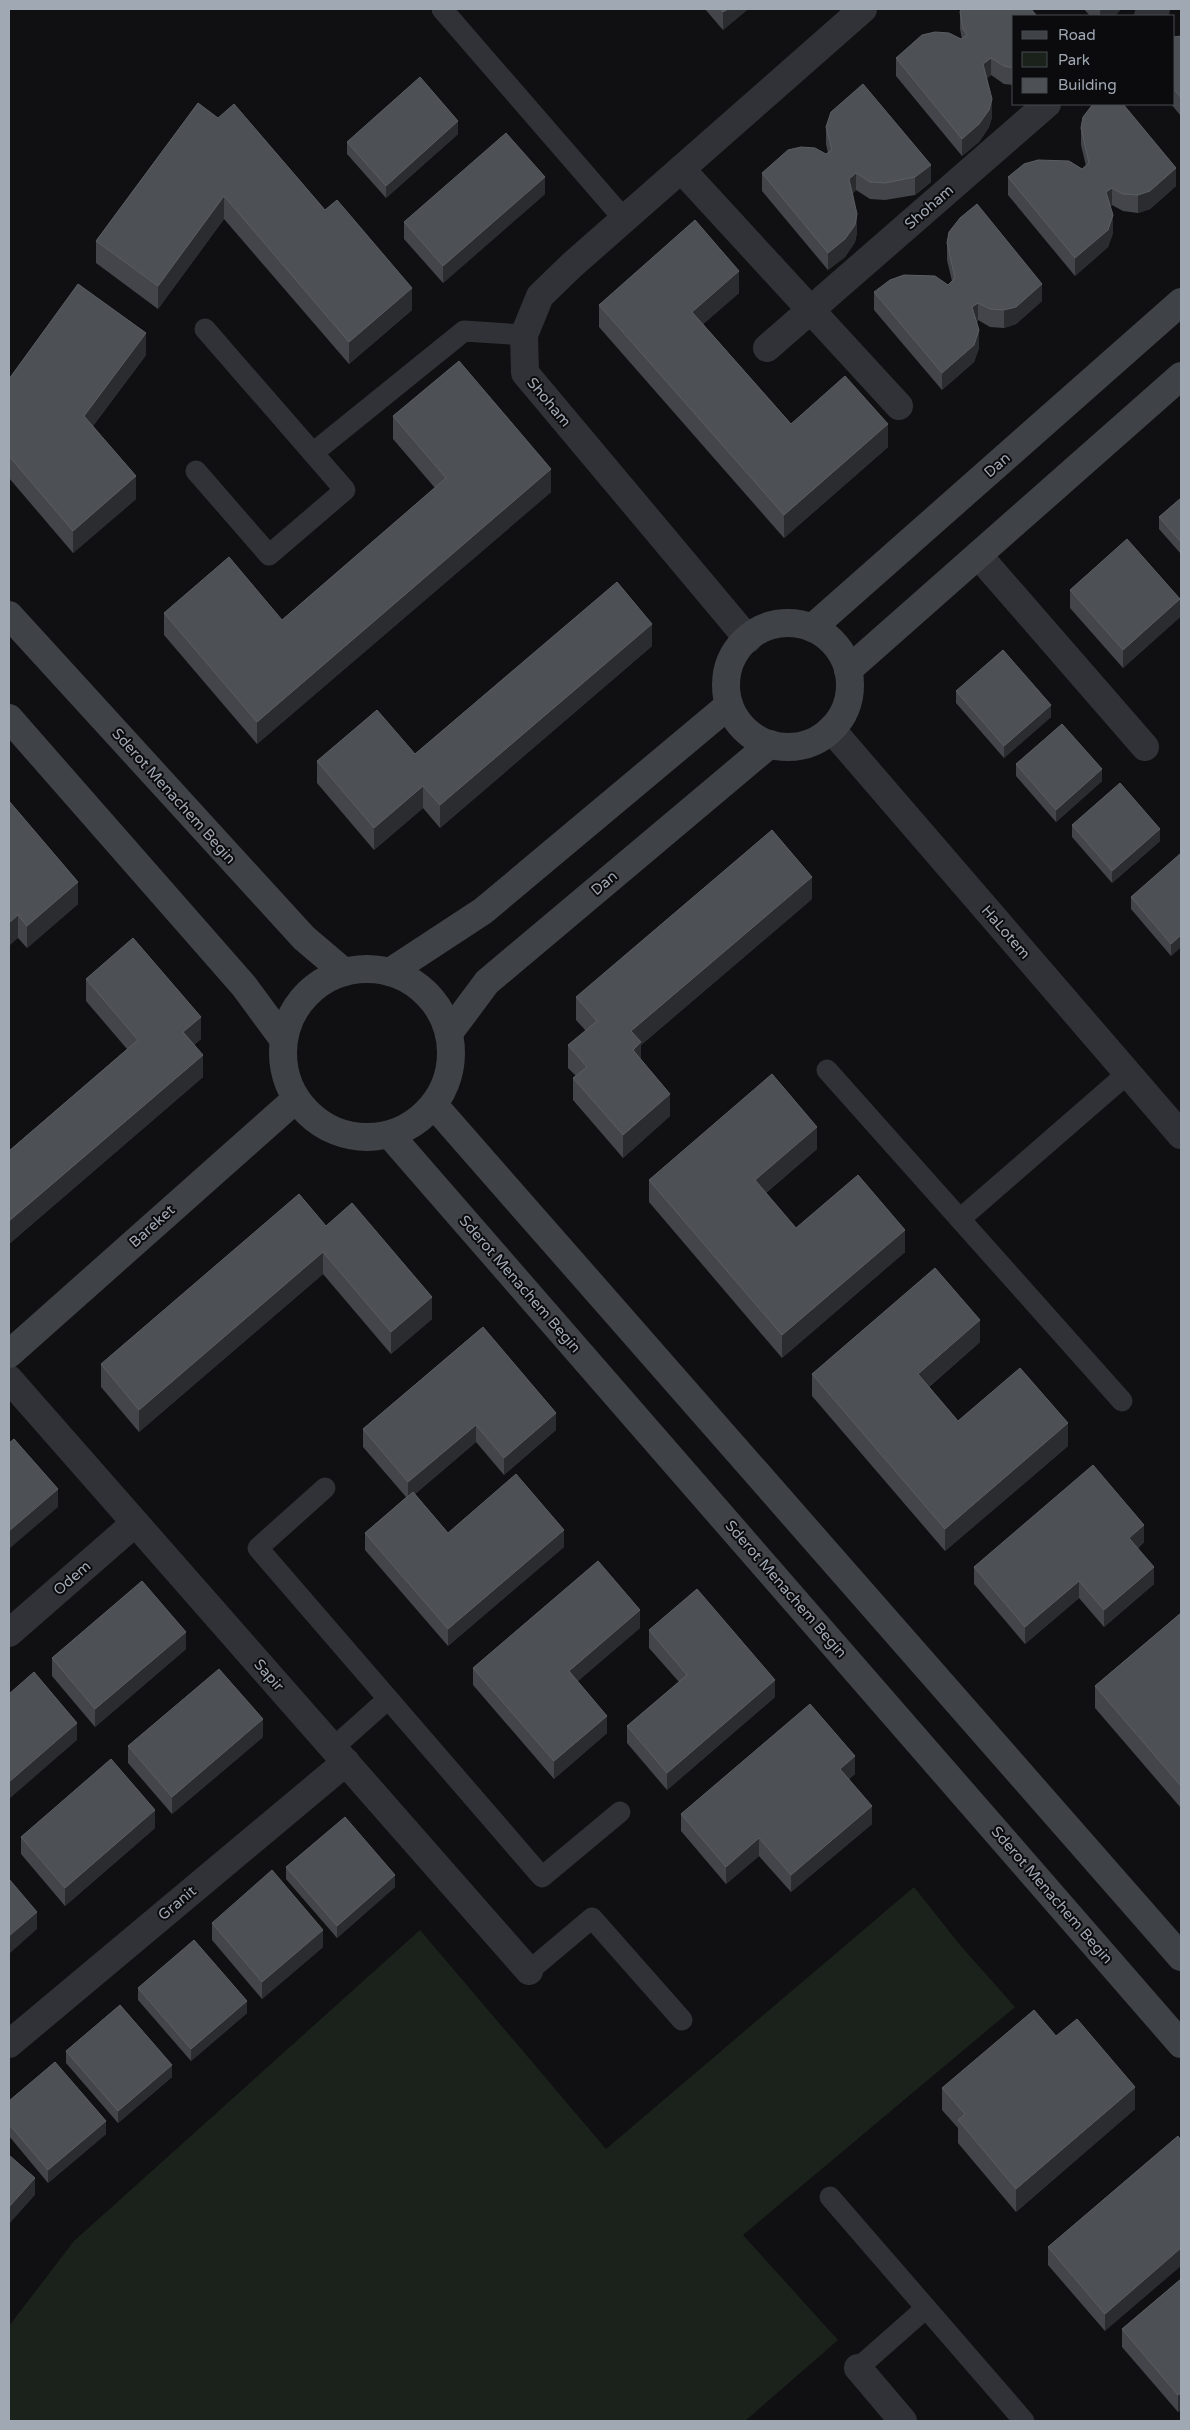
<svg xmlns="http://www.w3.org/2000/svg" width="1190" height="2430" font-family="'Varela Round',sans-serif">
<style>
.green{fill:#1a221b}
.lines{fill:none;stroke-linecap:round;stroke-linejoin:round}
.lane{stroke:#313237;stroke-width:21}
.street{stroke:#313237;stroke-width:28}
.secondary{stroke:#3f4247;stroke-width:28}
.wall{fill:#43454a}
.shaded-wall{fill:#2a2c2f}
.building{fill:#4d5055;stroke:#5a5e64}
.labels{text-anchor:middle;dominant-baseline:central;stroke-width:4;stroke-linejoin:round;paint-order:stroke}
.street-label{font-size:15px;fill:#a0a8b4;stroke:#0b0b0d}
</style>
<rect width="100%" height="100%" fill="#101012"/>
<polygon class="green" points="914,1887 960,1945 1015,2007 743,2235 838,2340 745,2421 9,2421 9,2326 74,2241 420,1930 606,2149"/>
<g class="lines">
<g class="lane">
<polyline points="442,9 624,219"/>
<polyline points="313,453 464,331 524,335"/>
<polyline points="196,471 269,555 345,490 205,329"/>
<polyline points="827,1070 1122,1401"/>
<polyline points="960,1219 1128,1073"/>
<polyline points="325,1488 258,1548 542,1877 620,1812"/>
<polyline points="333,1748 388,1699"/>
<polyline points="529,1971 592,1918 682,2020"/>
<polyline points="830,2197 1024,2421"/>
<polyline points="858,2368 926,2308"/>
</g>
<g class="street">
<polyline points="1148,16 1156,9"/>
<polyline points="681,169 899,406"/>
<polyline points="767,348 1047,104"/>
<polyline points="978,555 1145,747"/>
<polyline points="748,639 525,373 524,335 540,296 572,265 863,9"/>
<polyline points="831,729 1181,1135"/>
<polyline points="9,1379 529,1971"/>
<polyline points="9,1633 135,1523"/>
<polyline points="9,2044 346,1762"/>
<polyline points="858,2368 903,2421"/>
</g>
<g class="secondary">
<polyline points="9,615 304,938 344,972"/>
<circle cx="788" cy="685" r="62"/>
<polyline points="812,628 1181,302"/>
<polyline points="848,670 1181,376"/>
<polyline points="9,718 244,986 283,1039"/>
<circle cx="367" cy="1053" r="84"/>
<polyline points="390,972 483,911 729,705"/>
<polyline points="449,1033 487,982 770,744"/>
<polyline points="434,1105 1181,1957"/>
<polyline points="390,1135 1181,2044"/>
<polyline points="9,1354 296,1099"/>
</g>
</g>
<g class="wall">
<polygon points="705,9 748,9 723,30"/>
<polygon points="1084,9 1121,9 1115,16 1090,16"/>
<polygon points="960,12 1014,16 1014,85 1004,84 991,75 987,78 992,117 989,127 979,142 962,156 896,76 896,58 962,39 960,29"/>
<polygon points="1181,36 1181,116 1171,104 1174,104 1174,37"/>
<polygon points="198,103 325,210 412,310 349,364 224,219 158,309 96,263 96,241"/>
<polygon points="826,127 931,182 915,195 885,200 870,199 856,190 853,193 857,232 855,242 845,257 828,270 762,191 762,173 826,154 828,153 826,144"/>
<polygon points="1081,128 1176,186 1150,209 1138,213 1123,211 1112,205 1110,206 1113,233 1108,247 1075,276 1008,195 1008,177 1082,169 1086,166 1081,145"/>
<polygon points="458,134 386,198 347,154 347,142"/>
<polygon points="545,194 443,283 404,239 404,222"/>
<polygon points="947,243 1042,301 1016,324 1004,328 990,327 978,320 977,322 979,348 974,362 942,390 874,310 874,292 948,285 952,281 947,260"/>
<polygon points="739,293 703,324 791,424 888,447 784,538 599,327 599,305"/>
<polygon points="146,355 93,426 136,499 73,553 9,478 9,379"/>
<polygon points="393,416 551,492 257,744 164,635 164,613 282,620 435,488 393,439"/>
<polygon points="1181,498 1181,554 1159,529 1159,517"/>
<polygon points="1070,590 1180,617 1123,668 1070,608"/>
<polygon points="652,646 440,828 423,808 374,850 317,783 317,761 415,754"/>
<polygon points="956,691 1051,717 1004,758 956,703"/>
<polygon points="1016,764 1102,781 1056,822 1016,776"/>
<polygon points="9,801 78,904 27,948 18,938"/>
<polygon points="1072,825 1160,841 1112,883 1072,837"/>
<polygon points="1181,855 1181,947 1171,956 1131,909 1131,897"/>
<polygon points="812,899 641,1045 641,1059 670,1116 623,1158 573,1100 573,1078 576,1076 568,1068 568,1045 586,1031 576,1020 576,997"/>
<polygon points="86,979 201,1039 194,1045 203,1077 9,1244 9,1151 127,1049 86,1001"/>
<polygon points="817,1149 766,1193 796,1228 905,1252 782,1358 649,1202 649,1180"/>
<polygon points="326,1226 432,1319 391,1354 323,1274 139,1432 101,1387 101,1364"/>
<polygon points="483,1327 556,1430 504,1475 476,1442 415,1494 448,1533 564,1547 448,1646 365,1550 365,1533 406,1497 363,1447 363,1429"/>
<polygon points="980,1342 929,1387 958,1421 1068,1446 945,1551 812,1396 812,1374"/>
<polygon points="1144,1542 1138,1548 1154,1584 1104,1627 1079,1598 1025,1644 974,1584 974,1567"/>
<polygon points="1181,1613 1181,1808 1095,1708 1095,1686"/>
<polygon points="640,1628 577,1681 607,1733 554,1779 473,1685 473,1668"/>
<polygon points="649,1630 775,1697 667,1790 627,1743 627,1726 679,1682 649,1648"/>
<polygon points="186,1649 95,1727 52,1676 52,1658"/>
<polygon points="263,1737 172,1814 128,1763 128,1746"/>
<polygon points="855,1774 849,1779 872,1824 791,1892 759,1856 726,1884 681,1831 681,1814"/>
<polygon points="155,1828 65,1906 21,1854 21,1837"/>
<polygon points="286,1867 395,1887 337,1938 286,1879"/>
<polygon points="212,1923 323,1947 262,1999 212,1940"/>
<polygon points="138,1988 247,2013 191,2061 138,2000"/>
<polygon points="1056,2036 1135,2109 1016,2212 958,2143 958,2128 942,2110 942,2088"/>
<polygon points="66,2051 172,2077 118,2123 66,2063"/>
<polygon points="9,2101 106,2134 48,2183 9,2136"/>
<polygon points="1181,2141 1105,2331 1048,2265 1048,2247"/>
<polygon points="1181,2279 1181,2410 1178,2412 1122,2347 1122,2329"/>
</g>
<g class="shaded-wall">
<polygon points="728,9 748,9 723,30 723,12"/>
<polygon points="1103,9 1121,9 1115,16 1100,16 1100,11"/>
<polygon points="991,58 991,75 983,82 983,64"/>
<polygon points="992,99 992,117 989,127 979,142 962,156 962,139"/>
<polygon points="458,121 458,134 386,198 386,186"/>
<polygon points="931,165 931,182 915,195 915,177"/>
<polygon points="1176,168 1176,186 1150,209 1138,213 1138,195"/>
<polygon points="856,173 856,190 849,196 849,179"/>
<polygon points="545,177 545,194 443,283 443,266"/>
<polygon points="1112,188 1112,205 1106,209 1106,192"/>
<polygon points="224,196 224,219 158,309 158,286"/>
<polygon points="857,214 857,232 855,242 845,257 828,270 828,253"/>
<polygon points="1113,215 1113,233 1108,247 1075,276 1075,258"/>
<polygon points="739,271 739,293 692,334 692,312"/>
<polygon points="1042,284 1042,301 1016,324 1004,328 1004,310"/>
<polygon points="412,288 412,310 349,364 349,342"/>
<polygon points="978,303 978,320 972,324 972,307"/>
<polygon points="979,330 979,348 974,362 942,390 942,373"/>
<polygon points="146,333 146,355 84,438 84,416"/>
<polygon points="888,424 888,447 784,538 784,515"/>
<polygon points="551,469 551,492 257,744 257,722"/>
<polygon points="136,476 136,499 73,553 73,531"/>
<polygon points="1180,599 1180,617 1123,668 1123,650"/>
<polygon points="652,624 652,646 440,828 440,805"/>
<polygon points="1051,705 1051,717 1004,758 1004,746"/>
<polygon points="1102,769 1102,781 1056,822 1056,810"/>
<polygon points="423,786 423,808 374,850 374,828"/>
<polygon points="1160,829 1160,841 1112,883 1112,871"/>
<polygon points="812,877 812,899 641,1045 641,1065 633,1072 631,1031"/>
<polygon points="78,882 78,904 27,948 27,926"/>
<polygon points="18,915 18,938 9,946 9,923"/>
<polygon points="1181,935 1181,947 1171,956 1171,944"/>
<polygon points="201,1017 201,1039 183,1054 183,1032"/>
<polygon points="203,1055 203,1077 9,1244 9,1221"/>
<polygon points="670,1094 670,1116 623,1158 623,1135"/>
<polygon points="817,1127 817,1149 755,1202 755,1180"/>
<polygon points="905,1230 905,1252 782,1358 782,1335"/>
<polygon points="323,1252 323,1274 139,1432 139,1410"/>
<polygon points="432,1297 432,1319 391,1354 391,1332"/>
<polygon points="980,1320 980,1342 918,1396 918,1374"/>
<polygon points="556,1413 556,1430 504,1475 504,1458"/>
<polygon points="1068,1423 1068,1446 945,1551 945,1529"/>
<polygon points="476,1425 476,1442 408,1500 408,1482"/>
<polygon points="58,1489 58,1507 9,1549 9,1531"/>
<polygon points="1144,1525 1144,1542 1129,1555 1129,1538"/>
<polygon points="564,1530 564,1547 448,1646 448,1629"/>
<polygon points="1154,1567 1154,1584 1104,1627 1104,1610"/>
<polygon points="1079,1581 1079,1598 1025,1644 1025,1627"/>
<polygon points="640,1610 640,1628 569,1689 569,1671"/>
<polygon points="186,1632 186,1649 95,1727 95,1709"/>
<polygon points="775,1680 775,1697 667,1790 667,1773"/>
<polygon points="607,1716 607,1733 554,1779 554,1761"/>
<polygon points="263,1719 263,1737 172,1814 172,1797"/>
<polygon points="77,1723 77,1740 9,1799 9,1782"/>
<polygon points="855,1756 855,1774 840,1786 840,1769"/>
<polygon points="872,1806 872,1824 791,1892 791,1875"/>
<polygon points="155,1810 155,1828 65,1906 65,1888"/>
<polygon points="759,1838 759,1856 726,1884 726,1867"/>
<polygon points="395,1875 395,1887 337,1938 337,1926"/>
<polygon points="37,1912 37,1929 9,1954 9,1936"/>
<polygon points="323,1930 323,1947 262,1999 262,1982"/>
<polygon points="247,2001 247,2013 191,2061 191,2049"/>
<polygon points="172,2065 172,2077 118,2123 118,2111"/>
<polygon points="1135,2087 1135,2109 1016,2212 1016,2189"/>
<polygon points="106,2121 106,2134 48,2183 48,2170"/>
<polygon points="35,2178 35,2195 9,2224 9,2207"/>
<polygon points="1181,2248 1181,2266 1105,2331 1105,2314"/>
<polygon points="1181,2393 1181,2410 1178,2412 1178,2395"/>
</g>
<g class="building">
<polygon points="720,9 728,9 723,12"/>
<polygon points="961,9 1031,9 1037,16 1014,16 1014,68 1004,66 991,58 983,64 992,99 989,110 979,124 962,139 896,58 922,35 935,32 949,33 961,39 967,35 963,29 960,12"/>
<polygon points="1181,36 1181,98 1174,89 1174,37"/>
<polygon points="420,77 458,121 386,186 347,142"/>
<polygon points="863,84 931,165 915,177 885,183 870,182 856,173 849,179 857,214 855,225 845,239 828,253 762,173 788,150 801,147 815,148 826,154 832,150 826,127 831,112"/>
<polygon points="198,103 218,118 234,104 325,210 337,200 412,288 349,342 224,196 158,286 96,241"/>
<polygon points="1093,104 1123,104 1176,168 1150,191 1138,195 1123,194 1112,188 1106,192 1113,215 1108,230 1075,258 1008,177 1024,164 1038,160 1069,161 1082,169 1089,163 1081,128 1083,117"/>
<polygon points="506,133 545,177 443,266 404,222"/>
<polygon points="977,204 1042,284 1016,307 1004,310 990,309 978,303 972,307 979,330 974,345 942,373 874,292 890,280 904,275 935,276 948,285 955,278 947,243 949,232 960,218"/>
<polygon points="695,220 739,271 692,312 791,424 845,376 888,424 784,515 599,305"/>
<polygon points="78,284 146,333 84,416 136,476 73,531 9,456 9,379"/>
<polygon points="459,361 551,469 257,722 164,613 229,557 282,620 446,478 393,416"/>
<polygon points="1181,498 1181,542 1159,517"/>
<polygon points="1127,539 1180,599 1123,650 1070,590"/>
<polygon points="617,582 652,624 440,805 423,786 374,828 317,761 377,710 415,754"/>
<polygon points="1003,650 1051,705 1004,746 956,691"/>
<polygon points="1062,724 1102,769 1056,810 1016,764"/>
<polygon points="1120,783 1160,829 1112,871 1072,825"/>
<polygon points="9,801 78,882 27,926 18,915 9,923"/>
<polygon points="772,830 812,877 631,1031 641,1042 633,1050 670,1094 623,1135 573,1078 587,1067 568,1045 597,1021 576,997"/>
<polygon points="1180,854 1181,855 1181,935 1171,944 1131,897"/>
<polygon points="133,938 201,1017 183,1032 203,1055 9,1221 9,1151 138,1040 86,979"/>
<polygon points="772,1074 817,1127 755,1180 796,1228 858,1175 905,1230 782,1335 649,1180"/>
<polygon points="299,1194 326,1226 352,1203 432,1297 391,1332 323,1252 139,1410 101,1364"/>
<polygon points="935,1268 980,1320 918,1374 958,1421 1020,1368 1068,1423 945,1529 812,1374"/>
<polygon points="483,1327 556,1413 504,1458 476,1425 408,1482 363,1429"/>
<polygon points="14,1439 58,1489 9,1531 9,1443"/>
<polygon points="1093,1465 1144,1525 1129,1538 1154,1567 1104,1610 1079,1581 1025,1627 974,1567"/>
<polygon points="516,1474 564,1530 448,1629 365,1533 413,1492 448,1533"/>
<polygon points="598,1561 640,1610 569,1671 607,1716 554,1761 473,1668"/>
<polygon points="142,1581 186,1632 95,1709 52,1658"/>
<polygon points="697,1589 775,1680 667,1773 627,1726 687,1675 649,1630"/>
<polygon points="1181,1613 1181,1786 1095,1686"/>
<polygon points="219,1669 263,1719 172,1797 128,1746"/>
<polygon points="34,1672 77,1723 9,1782 9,1694"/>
<polygon points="810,1704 855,1756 840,1769 872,1806 791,1875 759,1838 726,1867 681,1814"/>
<polygon points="111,1759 155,1810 65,1888 21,1837"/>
<polygon points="345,1817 395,1875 337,1926 286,1867"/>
<polygon points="272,1870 323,1930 262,1982 212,1923"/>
<polygon points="9,1879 37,1912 9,1936"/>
<polygon points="194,1940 247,2001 191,2049 138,1988"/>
<polygon points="120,2005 172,2065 118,2111 66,2051"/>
<polygon points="1034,2010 1056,2036 1077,2019 1135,2087 1016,2189 958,2120 965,2114 942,2088"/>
<polygon points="55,2062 106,2121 48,2170 9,2124 9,2101"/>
<polygon points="1178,2136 1181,2141 1181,2248 1105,2314 1048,2247"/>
<polygon points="9,2155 35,2178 9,2207"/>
<polygon points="1181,2279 1181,2393 1178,2395 1122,2329"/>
</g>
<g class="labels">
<g class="street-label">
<text transform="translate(929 207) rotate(-41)">Shoham</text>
<text transform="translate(549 402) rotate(50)">Shoham</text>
<text transform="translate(997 465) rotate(-41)">Dan</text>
<text transform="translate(174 796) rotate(48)">Sderot Menachem Begin</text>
<text transform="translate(604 883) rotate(-40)">Dan</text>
<text transform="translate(1006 932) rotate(49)">HaLotem</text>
<text transform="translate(152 1226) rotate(-42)">Bareket</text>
<text transform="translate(520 1284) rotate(49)">Sderot Menachem Begin</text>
<text transform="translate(72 1578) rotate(-41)">Odem</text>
<text transform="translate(786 1589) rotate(49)">Sderot Menachem Begin</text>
<text transform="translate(269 1675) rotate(49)">Sapir</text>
<text transform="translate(1052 1895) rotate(49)">Sderot Menachem Begin</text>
<text transform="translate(177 1903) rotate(-40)">Granit</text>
</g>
</g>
<rect width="1190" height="2430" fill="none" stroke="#a0a8b4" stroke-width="20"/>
<rect x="1012" y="15" width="162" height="90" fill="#0b0b0d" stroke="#474a50"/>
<rect x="1022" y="31" width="25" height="8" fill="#3f4247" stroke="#474a50"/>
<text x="1058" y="40" font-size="15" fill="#a0a8b4">Road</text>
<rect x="1022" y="52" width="25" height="15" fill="#1a221b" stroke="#474a50"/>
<text x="1058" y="65" font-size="15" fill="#a0a8b4">Park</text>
<rect x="1022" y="78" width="25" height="15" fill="#4d5055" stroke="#474a50"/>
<text x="1058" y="90" font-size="15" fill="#a0a8b4">Building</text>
</svg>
